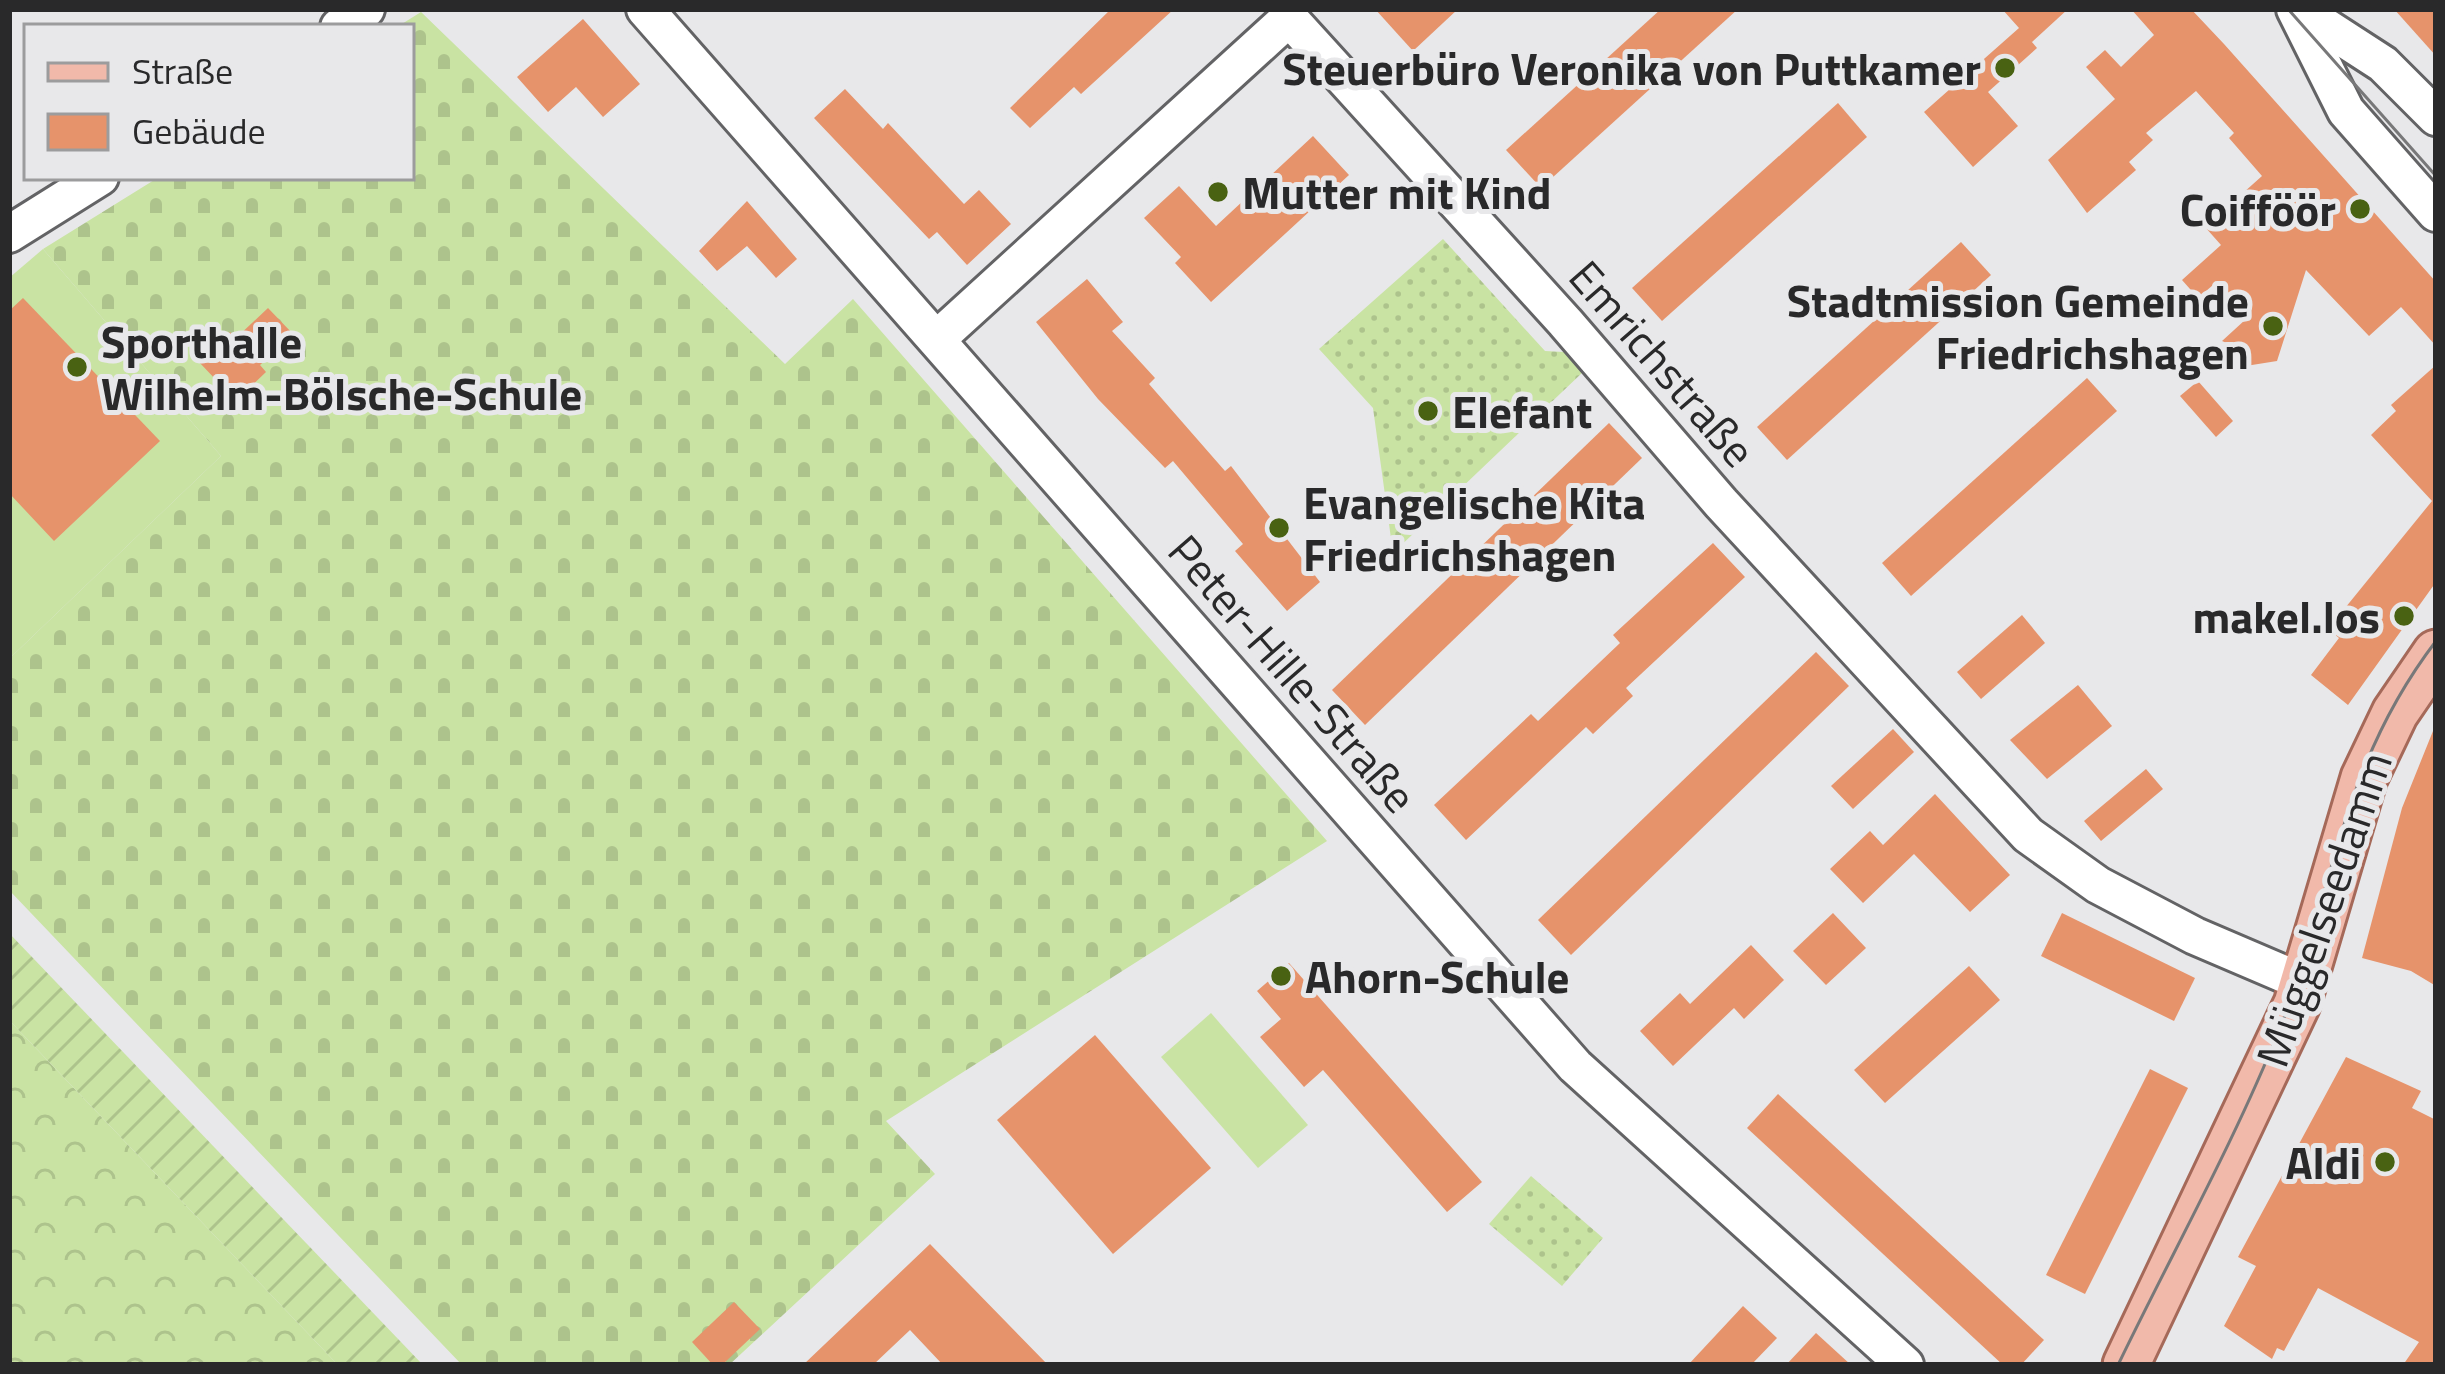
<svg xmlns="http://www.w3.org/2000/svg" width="2445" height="1374" font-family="'Titillium Web',sans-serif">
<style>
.grass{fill:url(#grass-dots)}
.forest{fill:url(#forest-crowns)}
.cemetery{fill:url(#cemetery-stones)}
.garden{fill:url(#garden-furrows)}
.pitch{fill:#c9e3a3}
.building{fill:#e6936b}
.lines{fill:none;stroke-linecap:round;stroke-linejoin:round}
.minor-casing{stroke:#636365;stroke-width:42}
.major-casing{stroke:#a56959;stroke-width:51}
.minor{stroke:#fff;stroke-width:36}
.major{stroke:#f1b9aa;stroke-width:45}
.tram{stroke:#787879;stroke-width:3}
.poi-dot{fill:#496212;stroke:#e8e8ea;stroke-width:4.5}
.labels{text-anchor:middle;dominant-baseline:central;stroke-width:10;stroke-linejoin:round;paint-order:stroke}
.poi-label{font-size:45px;font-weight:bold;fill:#29292a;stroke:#e8e8ea;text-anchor:end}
.street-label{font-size:45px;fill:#29292a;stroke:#e8e8ea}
</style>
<defs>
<pattern id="grass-dots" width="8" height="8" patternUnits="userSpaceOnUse" patternTransform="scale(3)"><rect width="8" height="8" fill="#c9e3a3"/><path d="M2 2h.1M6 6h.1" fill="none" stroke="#adc38c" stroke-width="1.8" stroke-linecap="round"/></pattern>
<pattern id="forest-crowns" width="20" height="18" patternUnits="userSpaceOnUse" patternTransform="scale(3)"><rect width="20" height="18" fill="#c9e3a3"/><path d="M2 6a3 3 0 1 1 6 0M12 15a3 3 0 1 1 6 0" fill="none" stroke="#adc38c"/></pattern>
<pattern id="cemetery-stones" width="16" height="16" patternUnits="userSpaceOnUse" patternTransform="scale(3)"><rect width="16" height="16" fill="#c9e3a3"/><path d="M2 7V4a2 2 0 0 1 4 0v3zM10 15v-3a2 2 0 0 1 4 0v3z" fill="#adc38c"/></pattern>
<pattern id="garden-furrows" width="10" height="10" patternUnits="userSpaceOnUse" patternTransform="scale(3)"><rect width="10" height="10" fill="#c9e3a3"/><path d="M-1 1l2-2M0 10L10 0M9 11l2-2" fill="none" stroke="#adc38c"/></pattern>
</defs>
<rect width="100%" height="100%" fill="#e8e8ea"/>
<g class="grass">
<polygon points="1443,239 1545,351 1564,352 1583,372 1393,553 1373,408 1319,349"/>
<polygon points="1531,1176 1603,1238 1562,1286 1489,1224"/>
</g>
<polygon class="forest" points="9,1020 338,1365 9,1365"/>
<polygon class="cemetery" points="421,12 785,364 853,299 1327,841 886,1121 935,1174 729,1365 462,1365 9,890 9,659 221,456 43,249 159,177 411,177 411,27 397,27"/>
<polygon class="garden" points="9,933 423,1365 338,1365 9,1020"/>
<g class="pitch">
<polygon points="43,249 221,456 9,659 9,278"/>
<polygon points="1211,1013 1308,1125 1258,1168 1161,1057"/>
</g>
<g class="building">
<polygon points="1111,9 1174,9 1081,94 1074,87 1030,128 1010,108"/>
<polygon points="1375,9 1458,9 1413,51"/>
<polygon points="1661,9 1738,9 1541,188 1506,150"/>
<polygon points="2002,9 2068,9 2032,42 2027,36 2037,48 1988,92 2018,126 1973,167 1924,112 2019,28"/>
<polygon points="2131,9 2191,9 2224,44 2436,282 2436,346 2401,307 2369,336 2306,270 2277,361 2208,372 2236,347 2222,341 2245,320 2213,285 2198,298 2182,280 2221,245 2205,227 2262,176 2229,138 2234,133 2196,91 2146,133 2153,140 2129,162 2136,170 2087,213 2048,160 2115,99 2086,67 2105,50 2121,67 2154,35"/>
<polygon points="2394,9 2436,9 2436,56"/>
<polygon points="583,19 640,84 603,117 576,87 548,112 517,77"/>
<polygon points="845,89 883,129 888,123 964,204 979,190 1011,224 967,265 937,232 929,239 814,118"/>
<polygon points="1838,103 1867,137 1662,321 1632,288"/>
<polygon points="1313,136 1349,175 1211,302 1175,263 1181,257 1144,218 1179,186 1216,226"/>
<polygon points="747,201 797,259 776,278 747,246 717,271 699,251"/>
<polygon points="1961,242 1991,275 1787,460 1757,427"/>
<polygon points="1087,279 1123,322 1112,331 1155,378 1149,384 1225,471 1231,466 1320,582 1287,611 1235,551 1243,544 1173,461 1165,468 1098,399 1036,322"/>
<polygon points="23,298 160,441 54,541 9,493 9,311"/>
<polygon points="268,308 293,334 260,365 266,372 236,401 199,362 230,332 236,338"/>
<polygon points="2436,365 2436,582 2348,705 2311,675 2339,638 2328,629 2432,501 2371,435 2396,411 2391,405"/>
<polygon points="2087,378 2117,411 1911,596 1882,563"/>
<polygon points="2198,381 2233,421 2216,437 2180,396"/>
<polygon points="1609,423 1642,458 1365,725 1332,690"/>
<polygon points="1713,543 1745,577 1626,688 1633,696 1593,734 1586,727 1466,840 1434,805 1531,714 1538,721 1620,643 1613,635"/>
<polygon points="2022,615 2045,643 1981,699 1957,672"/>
<polygon points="1816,652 1849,686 1571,955 1538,920"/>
<polygon points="2078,685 2112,726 2047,779 2010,740"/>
<polygon points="2435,726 2436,727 2436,986 2411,971 2362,958 2402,808"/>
<polygon points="1893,729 1914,752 1853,809 1831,786"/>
<polygon points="2146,769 2163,789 2101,841 2084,821"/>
<polygon points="1935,794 2010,875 1970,912 1914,854 1863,903 1830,869 1870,831 1883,845"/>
<polygon points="1833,913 1866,948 1826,985 1793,951"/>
<polygon points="2062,913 2195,978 2174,1021 2041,956"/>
<polygon points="1751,945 1784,980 1744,1019 1734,1008 1673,1066 1640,1031 1680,993 1690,1004"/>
<polygon points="1289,963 1482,1182 1447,1212 1323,1070 1304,1087 1260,1037 1281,1019 1257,991"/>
<polygon points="1969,966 2000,1000 1885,1103 1854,1070"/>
<polygon points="1095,1035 1211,1168 1113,1254 997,1120"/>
<polygon points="2346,1057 2421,1091 2412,1108 2436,1120 2436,1365 2403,1365 2419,1342 2318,1288 2284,1351 2277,1348 2272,1359 2224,1326 2256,1266 2238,1257"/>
<polygon points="2150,1069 2188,1088 2085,1294 2046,1275"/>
<polygon points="1778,1094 2044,1340 2021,1365 2003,1365 1747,1128"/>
<polygon points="930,1244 1048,1365 943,1365 910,1330 873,1365 803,1365"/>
<polygon points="734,1302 760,1329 722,1365 713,1365 692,1342"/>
<polygon points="1743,1306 1777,1338 1751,1365 1688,1365"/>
<polygon points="1816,1333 1851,1365 1786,1365"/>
</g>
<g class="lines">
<defs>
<g id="minor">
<polyline points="645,9 1575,1066 1905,1365"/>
<polyline points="2295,9 2346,111 2436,213"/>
<polyline points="2298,9 2383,64 2436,117"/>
<polyline points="339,27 366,9"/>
<polyline points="9,234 100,177"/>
<polyline points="937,339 1289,18 1565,322 1721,503 2028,835 2098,885 2195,936 2305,983"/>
</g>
<polyline id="major" points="2126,1365 2297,1004 2364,778 2395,713 2436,653"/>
</defs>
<use href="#minor" class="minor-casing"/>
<use href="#major" class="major-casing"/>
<use href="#minor" class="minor"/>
<use href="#major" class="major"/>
<g class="tram">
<polyline points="2288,9 2436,176"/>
<path d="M2118,1365C2172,1253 2234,1143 2280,1028C2336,887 2339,768 2436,641"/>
</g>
</g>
<g class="poi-dot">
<circle cx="2005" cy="68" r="12"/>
<circle cx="1218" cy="192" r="12"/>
<circle cx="2360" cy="209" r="12"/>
<circle cx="2273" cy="326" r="12"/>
<circle cx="77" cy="367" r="12"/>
<circle cx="1428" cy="411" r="12"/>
<circle cx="1279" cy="528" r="12"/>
<circle cx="2404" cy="616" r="12"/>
<circle cx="1281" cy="976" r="12"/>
<circle cx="2385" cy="1162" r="12"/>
</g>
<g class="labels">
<g class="poi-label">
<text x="1981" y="68">Steuerbüro Veronika von Puttkamer</text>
<text x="1242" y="192" text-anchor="start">Mutter mit Kind</text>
<text x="2336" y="209">Coifföör</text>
<text x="2249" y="300">Stadtmission Gemeinde<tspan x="2249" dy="52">Friedrichshagen</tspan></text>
<text x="101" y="341" text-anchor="start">Sporthalle<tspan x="101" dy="52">Wilhelm-Bölsche-Schule</tspan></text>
<text x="1452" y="411" text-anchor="start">Elefant</text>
<text x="1303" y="502" text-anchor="start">Evangelische Kita<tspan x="1303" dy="52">Friedrichshagen</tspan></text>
<text x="2380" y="616">makel.los</text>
<text x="1305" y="976" text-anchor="start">Ahorn-Schule</text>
<text x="2361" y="1162">Aldi</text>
</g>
<g class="street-label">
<text transform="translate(1663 363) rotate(49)">Emrichstraße</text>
<text transform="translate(1293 673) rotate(49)">Peter-Hille-Straße</text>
<text transform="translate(2323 909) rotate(-71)">Müggelseedamm</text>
</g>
</g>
<rect width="2445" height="1374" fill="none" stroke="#29292a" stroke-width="24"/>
<rect x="24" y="24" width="390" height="156" fill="#e8e8ea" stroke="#9c9c9d" stroke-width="3"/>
<rect x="48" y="63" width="60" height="18" fill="#f1b9aa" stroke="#9c9c9d" stroke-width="3"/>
<text x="132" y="84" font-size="36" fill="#29292a">Straße</text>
<rect x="48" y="114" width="60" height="36" fill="#e6936b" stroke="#9c9c9d" stroke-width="3"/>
<text x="132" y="144" font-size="36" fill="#29292a">Gebäude</text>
</svg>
